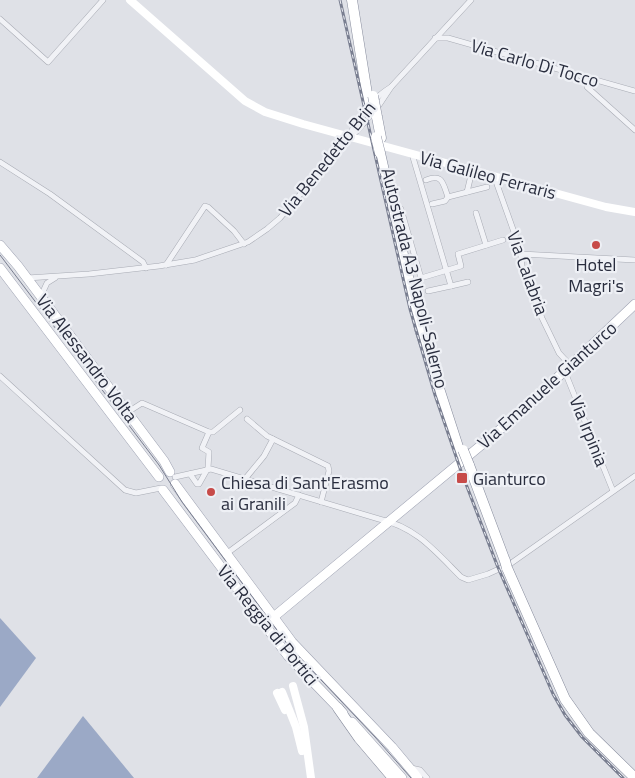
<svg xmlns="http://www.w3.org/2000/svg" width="635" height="778" font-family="'Titillium Web',sans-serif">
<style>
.water{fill:#9ba9c6}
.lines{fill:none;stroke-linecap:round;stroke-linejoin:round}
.street-casing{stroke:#a8abb4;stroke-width:6}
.primary-casing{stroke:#9fa3b3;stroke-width:10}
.highway-casing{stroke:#878c9d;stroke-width:11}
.street{stroke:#f1f2f6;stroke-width:5}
.secondary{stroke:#fff;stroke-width:8}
.primary{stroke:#fff;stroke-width:9}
.highway{stroke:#fff;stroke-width:10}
.tram{stroke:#797e90;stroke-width:1}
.rail-casing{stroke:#797e90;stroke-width:3}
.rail{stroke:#eef0f5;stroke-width:1;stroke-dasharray:4;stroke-linecap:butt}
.highway-bridge-casing{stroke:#878c9d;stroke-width:11;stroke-linecap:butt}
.highway-bridge{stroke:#fff;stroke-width:10}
.poi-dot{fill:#c74b49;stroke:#eef0f5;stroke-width:2}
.labels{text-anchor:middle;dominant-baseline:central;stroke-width:4.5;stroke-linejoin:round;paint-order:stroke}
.street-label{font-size:18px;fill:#292d3e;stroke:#eef0f5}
.poi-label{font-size:18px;fill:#292d3e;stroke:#eef0f5;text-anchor:start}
</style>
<rect width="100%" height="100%" fill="#dfe1e7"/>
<g class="water">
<polygon points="0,618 36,658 0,707"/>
<polygon points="83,716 134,778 37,778"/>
</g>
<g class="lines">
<defs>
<g id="street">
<polyline points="0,19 48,62 103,0"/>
<polyline points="435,38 448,38 635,91"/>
<polyline points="587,77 587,87 635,130"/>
<polyline points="349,137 357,131 379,105 391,87 471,0"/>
<polyline points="412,154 451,286 428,291"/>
<polyline points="0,162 50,194 143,262 146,268"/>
<polyline points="494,176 520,249 522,266 542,318 559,353 571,366"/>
<path d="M426,180C443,173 443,184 448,197"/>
<polyline points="467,192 472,171"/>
<polyline points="432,204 445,201 448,197 487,187"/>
<polyline points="401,209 421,278 461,266 458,254 503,240"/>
<polyline points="476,213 486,245"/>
<polyline points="521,254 635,260"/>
<polyline points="166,265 205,206 208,207 234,231 244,244"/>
<path d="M27,278L89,274L159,266L195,260L248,242L267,229L280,218L349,137C357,117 373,98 391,87"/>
<polyline points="451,286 468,282"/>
<polyline points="41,296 47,283 55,278"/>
<polyline points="565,372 613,491"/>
<polyline points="0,376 125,490 136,493 161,488"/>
<polyline points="128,412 142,403 209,432"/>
<polyline points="247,419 267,436 328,466 329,471 321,502"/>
<polyline points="190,474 197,484 199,484 208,468 209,452 202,448 209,432 213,432 240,410"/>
<path d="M175,477L211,469L379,519C416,527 435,551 461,577L468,580L488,574L510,564L635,476"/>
<polyline points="245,479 264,456 273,439"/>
<polyline points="226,554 295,503 299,495"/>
<polyline points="411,768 420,770 427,778"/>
</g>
<g id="primary">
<polyline points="0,245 18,266 164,461 170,472"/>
<polyline points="0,268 159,477"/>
<polyline points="175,484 292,642 392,747 418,778"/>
<polyline points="163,490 288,656 343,713"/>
<polyline points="264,625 520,413 635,304"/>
<polyline points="352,722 402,778"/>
</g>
<g id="highway">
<polyline points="352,0 368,100"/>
<polyline points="377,117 381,138"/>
<polyline points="380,153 420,330 460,453"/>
<polyline points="469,465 505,561"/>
<polyline points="507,568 565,699 589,733 635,778"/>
<polyline points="338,708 359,738 393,778"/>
</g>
</defs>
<use href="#street" class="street-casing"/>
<use href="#primary" class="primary-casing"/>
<use href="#highway" class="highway-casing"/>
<use href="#street" class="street"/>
<g class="secondary">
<polyline points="130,0 245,101 265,112 303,124 606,207 635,212"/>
<polyline points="293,686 304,727 311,778"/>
<polyline points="282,692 296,727 302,751"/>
<polyline points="277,693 285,710"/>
</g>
<use href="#primary" class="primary"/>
<use href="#highway" class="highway"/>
<polyline class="tram" points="0,255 159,465 182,502 288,645 375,737 411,778"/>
<defs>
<polyline id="rail" points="340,0 410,309 435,395 461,471 497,565 553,694 565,715 582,737 623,778"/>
</defs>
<use href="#rail" class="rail-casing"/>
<use href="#rail" class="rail"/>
<defs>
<g id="highway-bridge">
<polyline points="373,96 377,117"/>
<polyline points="376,137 380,153"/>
<polyline points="463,450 469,465"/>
<polyline points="505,561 507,568"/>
</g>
</defs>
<use href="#highway-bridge" class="highway-bridge-casing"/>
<use href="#highway-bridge" class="highway-bridge"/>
</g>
<g class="poi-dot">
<circle cx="596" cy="245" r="5"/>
<rect x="456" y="472" width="12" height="12" rx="2.5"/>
<circle cx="211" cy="492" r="5"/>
</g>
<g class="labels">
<g class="street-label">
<text transform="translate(535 63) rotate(16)">Via Carlo Di Tocco</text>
<text transform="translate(327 159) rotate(-51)">Via Benedetto Brin</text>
<text transform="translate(488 175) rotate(15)">Via Galileo Ferraris</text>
<text transform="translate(528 273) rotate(70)">Via Calabria</text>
<text transform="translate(415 278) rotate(76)">Autostrada A3 Napoli-Salerno</text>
<text transform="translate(87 358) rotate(53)">Via Alessandro Volta</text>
<text transform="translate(547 385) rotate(-42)">Via Emanuele Gianturco</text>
<text transform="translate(589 431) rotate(68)">Via Irpinia</text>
<text transform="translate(268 625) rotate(51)">Via Reggia di Portici</text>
</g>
<g class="poi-label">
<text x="596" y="264" text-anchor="middle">Hotel<tspan x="596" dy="21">Magri's</tspan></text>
<text x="473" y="478">Gianturco</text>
<text x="221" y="482">Chiesa di Sant'Erasmo<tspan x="221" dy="21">ai Granili</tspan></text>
</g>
</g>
</svg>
